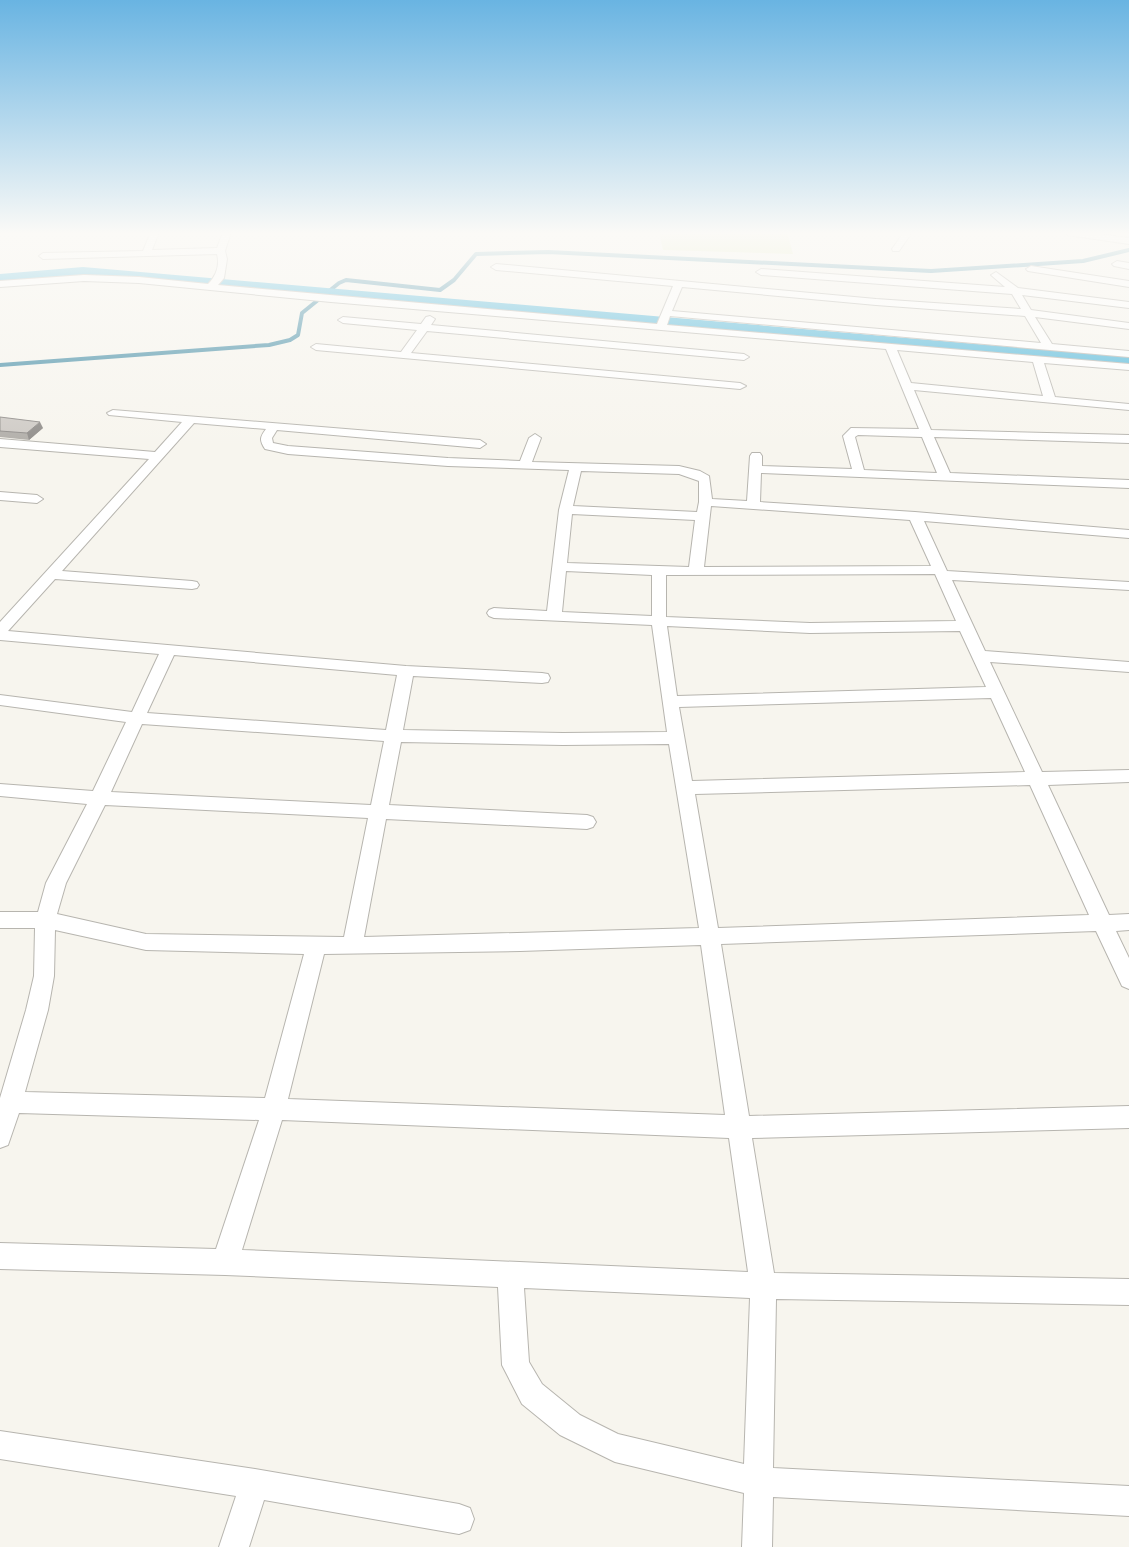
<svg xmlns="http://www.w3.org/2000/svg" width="1129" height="1547" font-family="Montserrat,sans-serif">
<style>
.green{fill:#dde7ac}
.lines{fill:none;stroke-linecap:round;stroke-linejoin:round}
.stream{stroke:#438ca5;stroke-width:4}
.canal{fill:#4bb5d9;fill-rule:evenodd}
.street-casing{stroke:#b7b5af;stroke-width:2}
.street{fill:#fff;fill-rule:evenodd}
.wall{fill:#b1aea9}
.shaded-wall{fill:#908d8a}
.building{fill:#cecac5;stroke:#908d8a}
</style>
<rect width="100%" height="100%" fill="#f7f5ee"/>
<polygon class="green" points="659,232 787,232 793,254 663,250"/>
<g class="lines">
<polyline class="stream" points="0,365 269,345 290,340 298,335 302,313 339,283 346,280 440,290 454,280 476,254 548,252 931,271 1083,261 1129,250"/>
<polygon class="canal" points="83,267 1129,357 1129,365 83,275 0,282 0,274"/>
<defs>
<g id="street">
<path d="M151,232H159L152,250L217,248L223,232H231L225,251L227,259L224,278L218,285L657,324L673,286L496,270L491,267L496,264L876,299L1021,309L1012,294L761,275L756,272L761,269L1005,287L991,275L996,272L1018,288L1129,302V308L1022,295L1031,310L1129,323V329L1035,317L1052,344L1129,351V357L670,316L667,325L1129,364V370L1044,363L1055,397L1129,404V410L914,390L931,430L1129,435V443L934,437L950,473L1129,480V488L761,473L760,502L915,512L1129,530V538L924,521L947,571L1129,582V590L952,580L985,651L1129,662V672L990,662L1042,772L1129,770V782L1048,785L1109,915L1129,914V930L1116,931L1129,958V989L1122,986L1096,931L721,944L749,1116L1129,1106V1128L752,1138L774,1273L1129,1279V1305L776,1299L773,1468L1129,1486V1516L773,1497L772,1547H742L744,1493L615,1462L560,1435L522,1404L502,1365L498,1287L225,1275L0,1269V1243L216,1249L259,1120L19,1113L8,1145L0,1148V1098L26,1010L34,976L35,928H0V912H38L46,883L87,804L0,796V784L93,791L126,722L0,705V695L132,712L159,654L0,640V622L149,459L0,447V439L155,452L182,422L109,415L107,413L113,410L480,440L486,444L480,448L277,430L272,438L273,443L288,446L448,458L520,461L529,438L535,434L541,438L532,462L679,466L700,471L709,476L712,499L747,501L750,456L752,453H760L762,456V466L852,469L843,436L851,428L919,429L886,349L331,302L139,283L84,281L0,287V281L84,275L139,277L208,284C216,276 220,265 217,254L43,259L39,256L43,253L143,251ZM682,287L876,305L1025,316L1041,343L672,311ZM897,350L1033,362L1043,396L911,383ZM194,423L266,429C260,437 259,440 265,449L288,454L448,466L569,470L559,510L547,611L494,608L489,610L487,613L489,616L494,618L652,625L667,732L563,733L403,730L413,676L542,683L548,682L550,678L548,674L542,673L406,666L8,631L55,579L192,589L197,588L199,585L197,582L192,581L62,571ZM858,435L922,437L937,473L864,470L855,437ZM581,471L679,474L699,481V502L697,512L573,506ZM711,506L910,520L931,566L704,567ZM572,514L695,520L689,567L567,563ZM566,571L652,575V616L562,612ZM666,575L935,574L956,621L810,623L666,617ZM667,626L810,633L960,631L986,687L677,696ZM174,655L397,675L386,730L147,713ZM991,698L1025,772L692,781L679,707ZM142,724L384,741L371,805L111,792ZM401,742L563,745L669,744L699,928L364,937L386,819L587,829L593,827L596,822L593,817L587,815L389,805ZM1030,785L1089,915L718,928L695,794ZM105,805L368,818L344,937L146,934L57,914L66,883ZM55,930L146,950L304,954L265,1098L25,1092L48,1010L54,976ZM701,945L725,1115L288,1099L324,954L520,951ZM282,1120L729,1138L748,1272L242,1250ZM524,1288L750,1298L744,1464L618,1434L580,1415L542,1384L529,1362Z"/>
<polygon points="904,232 912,232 899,251 893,251 892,249"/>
<polygon points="1063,232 1085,232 1129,238 1129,244 1067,235"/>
<polygon points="1117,261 1129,263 1129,269 1114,266 1112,264"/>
<polygon points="1031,266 1129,281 1129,287 1028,271 1026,269"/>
<polygon points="430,316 435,319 431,325 744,354 749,357 744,360 427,331 411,353 740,383 746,386 740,389 316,350 311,347 316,344 401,352 417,330 343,323 338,320 343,317 421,324 426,317"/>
<polygon points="0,492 37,495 43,499 37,503 0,500"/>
<polygon points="0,1431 255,1469 459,1504 470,1508 474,1519 470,1530 459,1534 264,1500 249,1547 219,1547 236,1496 0,1459"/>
</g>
</defs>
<use href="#street" class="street-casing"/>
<use href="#street" class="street"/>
</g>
<polygon class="wall" points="0,417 43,428 29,440 0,437"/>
<polygon class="shaded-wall" points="40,422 43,428 29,440 27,433"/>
<polygon class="building" points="0,417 40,422 27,433 0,431"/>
<linearGradient id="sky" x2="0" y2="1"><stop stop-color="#69b4e2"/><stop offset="0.52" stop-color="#fbfaf7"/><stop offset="1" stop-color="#fbfaf7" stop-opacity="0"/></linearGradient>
<rect width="1129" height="449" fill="url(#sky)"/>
</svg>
